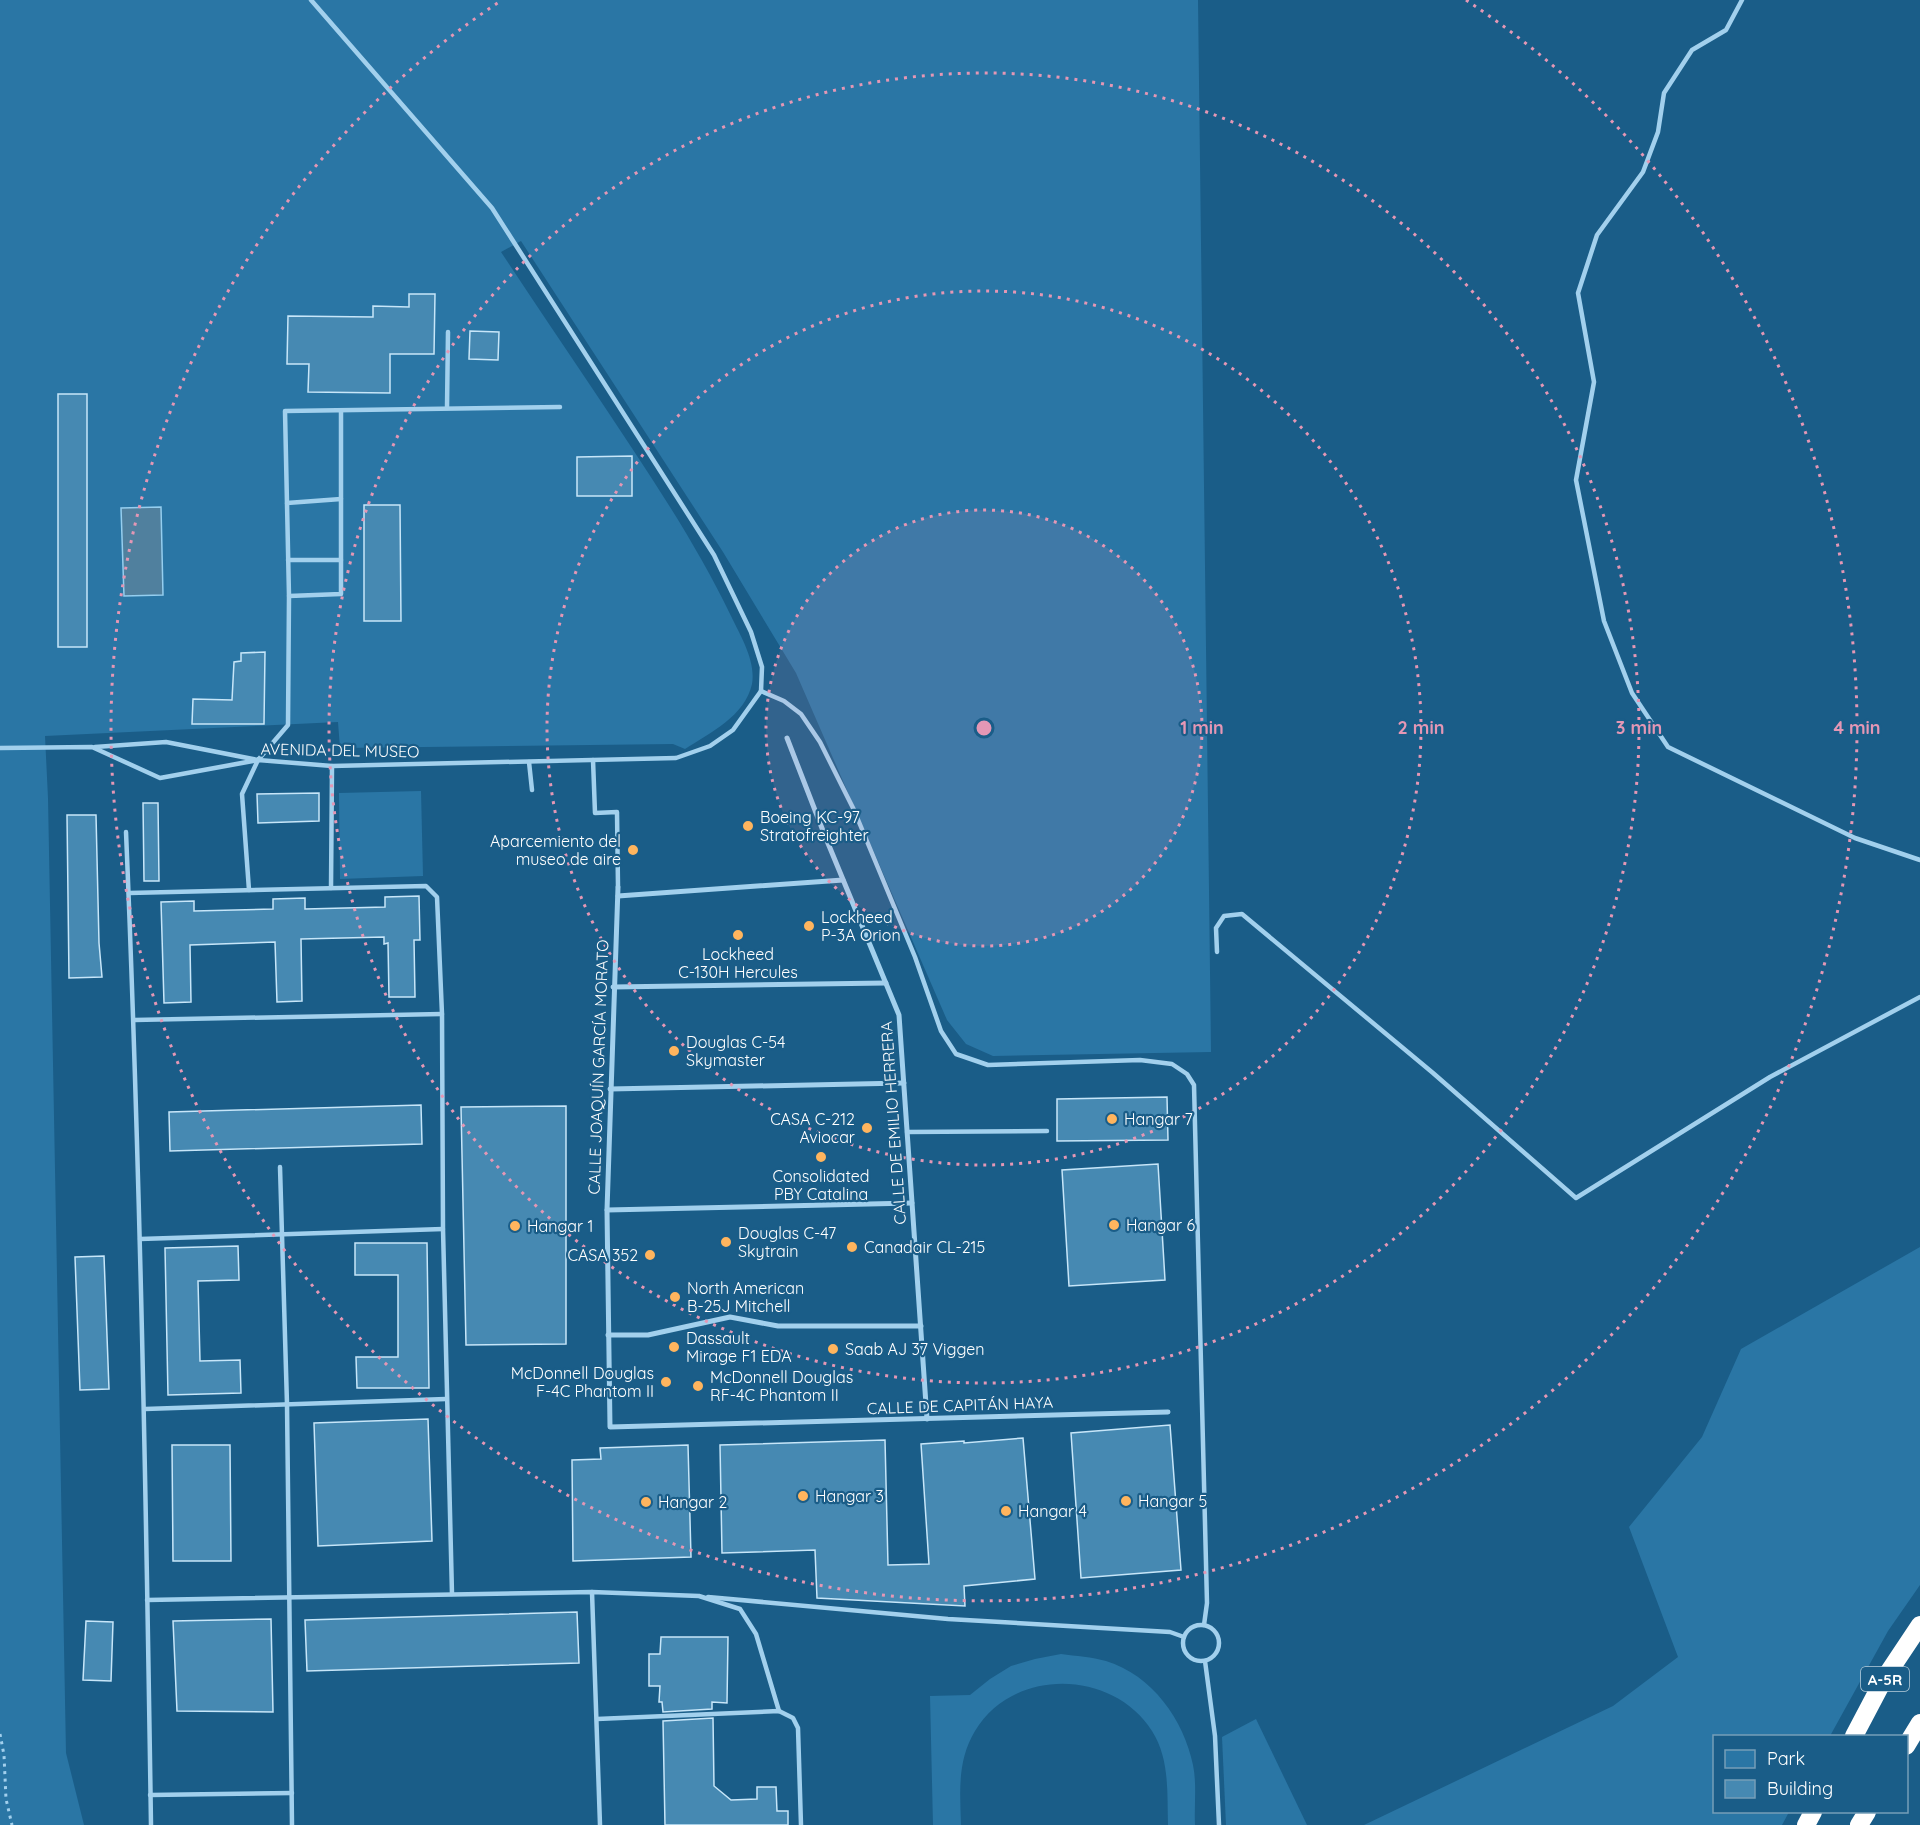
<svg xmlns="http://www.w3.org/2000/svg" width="1920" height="1825" font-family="Quicksand,sans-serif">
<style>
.green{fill:#2a76a5}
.water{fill:#50809e;stroke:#95ceef;stroke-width:1.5}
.building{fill:#4689b2;stroke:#c7e6f9;stroke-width:1.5}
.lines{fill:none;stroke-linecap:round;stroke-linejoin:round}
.path{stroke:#a2d0ed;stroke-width:3;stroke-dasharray:3 4.5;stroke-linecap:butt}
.service{stroke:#a2d0ed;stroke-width:4.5}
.pedestrian{stroke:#a2d0ed;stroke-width:5}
.motorway{stroke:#fff;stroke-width:18}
.ring{fill:none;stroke:#e497b5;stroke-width:3;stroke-dasharray:3 6}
.poi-dot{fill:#ffb55e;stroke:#1a5d88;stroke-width:2}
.labels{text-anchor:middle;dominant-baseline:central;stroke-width:4.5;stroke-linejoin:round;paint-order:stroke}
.shield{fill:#1a5d88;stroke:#bacedb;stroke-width:1.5}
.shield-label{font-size:15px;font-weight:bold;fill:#fff}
.street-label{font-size:16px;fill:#fff;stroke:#1a5d88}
.poi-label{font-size:16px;fill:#fff;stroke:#1a5d88;text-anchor:start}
.centre{fill:#e497b5;stroke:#1a5d88;stroke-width:3}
.ring-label{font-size:18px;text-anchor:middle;font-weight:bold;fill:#e497b5;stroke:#1a5d88;stroke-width:4.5;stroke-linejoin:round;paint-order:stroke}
</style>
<rect width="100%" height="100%" fill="#1a5d88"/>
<g class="green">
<path d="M0,0H1198L1211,1052L993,1056L966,1044L947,1020L796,673L723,552L521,241L501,252C531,297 561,342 592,388C641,462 692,535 731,616C741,637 756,661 752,684C745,716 710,733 685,749L673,744L340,748L338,722L45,736L48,798L66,1753L84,1825H0Z"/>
<polygon points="421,791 423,876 340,879 339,793"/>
<polygon points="1920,1247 1920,1585 1888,1631 1830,1736 1714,1736 1714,1812 1789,1812 1782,1825 1364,1825 1613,1706 1678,1657 1629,1527 1702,1437 1741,1349"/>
<path d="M1061,1654C1076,1656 1092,1657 1106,1661C1152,1675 1184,1720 1193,1765C1197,1784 1194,1806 1195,1825H1168C1167,1794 1170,1759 1152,1731C1113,1669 1013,1667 975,1731C957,1761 960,1792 961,1825H933L930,1696L970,1695L990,1679L1011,1666L1035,1659Z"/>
<polygon points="1256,1719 1307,1825 1226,1825 1222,1737"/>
</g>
<polygon class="water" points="161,507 163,595 124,596 121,508"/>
<g class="building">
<polygon points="409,294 435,294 434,354 390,354 390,393 308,392 309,364 287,364 288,316 373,317 373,306 409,307"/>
<polygon points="470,331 499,332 498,360 469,359"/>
<rect x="58" y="394" width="29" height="253"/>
<polygon points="632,456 632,496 577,496 577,457"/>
<polygon points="364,505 400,505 401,621 364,621"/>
<polygon points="265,652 264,724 192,724 193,699 232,700 234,662 241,661 241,653"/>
<polygon points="319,793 319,821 258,823 257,794"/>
<polygon points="143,803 158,803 159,881 144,881"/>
<polygon points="67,815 96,815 99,943 102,977 69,978"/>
<polygon points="419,896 420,940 414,940 415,997 389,997 388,943 384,944 384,937 301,939 302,1001 277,1002 275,942 190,945 191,1002 164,1003 161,902 194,901 194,911 273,909 273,899 305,898 305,909 385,907 385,897"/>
<polygon points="1167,1097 1168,1140 1057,1141 1057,1099"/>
<polygon points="421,1105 422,1144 170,1151 169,1112"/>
<polygon points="566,1106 566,1344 466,1345 461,1107"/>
<polygon points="1158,1164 1165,1280 1069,1286 1062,1170"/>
<polygon points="355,1243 427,1243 429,1388 357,1388 356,1357 398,1357 398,1275 355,1275"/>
<polygon points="238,1246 239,1280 198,1281 200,1361 240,1360 241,1393 168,1395 165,1248"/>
<polygon points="104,1256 109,1389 80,1390 75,1257"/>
<polygon points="428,1419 432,1541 318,1546 314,1423"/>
<polygon points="1170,1425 1181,1570 1081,1578 1071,1433"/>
<polygon points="1023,1438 1035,1579 964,1586 965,1606 817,1598 815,1550 722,1553 720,1445 885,1440 888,1565 929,1564 921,1444 964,1441 964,1443"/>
<polygon points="172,1445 230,1445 231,1561 173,1561"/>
<polygon points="688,1445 691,1557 573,1561 572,1460 601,1459 600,1448"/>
<polygon points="577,1612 579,1663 307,1671 305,1620"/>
<polygon points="271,1619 273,1712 177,1711 173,1621"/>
<polygon points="86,1621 113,1622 111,1681 83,1680"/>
<polygon points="661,1637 728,1637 727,1703 712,1702 712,1709 663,1712 662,1702 659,1702 660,1686 649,1686 649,1654 660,1654"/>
<polygon points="713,1718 714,1786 731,1800 757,1799 757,1787 776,1787 777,1811 788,1811 788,1825 665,1825 663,1721"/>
</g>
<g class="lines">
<polyline class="path" points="0,1734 4,1755 6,1799 12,1825"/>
<g class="service">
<polyline points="1742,0 1726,30 1692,50 1664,93 1658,132 1643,172 1597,235 1578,293 1594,382 1576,480 1604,621 1632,693 1668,747 1855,838 1920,860"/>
<polyline points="447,408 448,332"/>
<polyline points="287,503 341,499"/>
<polyline points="288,560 341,560"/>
<polyline points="289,596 341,594 341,411"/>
<polyline points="761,691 784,701 801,714 820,742 854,810 915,957 941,1031 956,1054 988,1065 1140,1060 1172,1064 1187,1074 1194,1085 1207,1603 1204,1625"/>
<polyline points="95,747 166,742 258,760 288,725 289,596 285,411 560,407"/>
<polyline points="0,748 92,747 160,778 258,760 332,766 676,758 710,746 733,730 761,691 762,667 751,632 714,555 492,208 311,0"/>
<polyline points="593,760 595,813 617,812 618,887"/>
<polyline points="529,762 532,790"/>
<path d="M126,832C140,1163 146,1494 151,1825"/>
<polyline points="331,888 332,766"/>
<polyline points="249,890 242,794 258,760"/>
<polyline points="129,893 426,886 437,897 442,1014 443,1229 452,1594"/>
<polyline points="1217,952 1216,928 1224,916 1242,914 1433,1073 1576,1198 1770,1077 1920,997"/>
<polyline points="134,1020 442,1014"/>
<polyline points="907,1132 1047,1131"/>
<polyline points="280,1167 287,1404 292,1825"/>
<polyline points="140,1239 443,1229"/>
<polyline points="145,1409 446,1399"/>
<polyline points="592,1592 600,1825"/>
<polyline points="708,1597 948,1619 1170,1632 1184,1637"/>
<polyline points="147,1600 592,1592 699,1596 740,1609 756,1634 779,1711"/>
<circle cx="1201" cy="1643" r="18"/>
<polyline points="1205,1661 1215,1736 1219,1825"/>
<polyline points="597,1719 779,1711 793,1718 798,1728 801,1825"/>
<polyline points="150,1795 292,1793"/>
</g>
<g class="pedestrian">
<polyline points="787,738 825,836 899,1015 927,1419"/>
<polyline points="618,887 607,1210 610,1427 1168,1412"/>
<polyline points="618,896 843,880"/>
<polyline points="613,987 886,983"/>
<polyline points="610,1089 904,1083"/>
<polyline points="607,1210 912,1203"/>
<polyline points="608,1335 648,1335 730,1317 778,1326 921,1326"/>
</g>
<g class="motorway">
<polyline points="1854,1736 1884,1679 1920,1625"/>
<polyline points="1906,1746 1920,1723"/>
<polyline points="1806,1825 1813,1812"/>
<polyline points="1859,1825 1867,1812"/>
</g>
</g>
<circle cx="984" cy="728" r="218" fill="#e497b5" fill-opacity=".12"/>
<g class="ring">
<circle cx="984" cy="728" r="218"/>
<circle cx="984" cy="728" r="437"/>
<circle cx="984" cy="728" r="655"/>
<path d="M1466 0A873 873 0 1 1 502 0"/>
</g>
<g class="poi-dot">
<circle cx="748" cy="826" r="6"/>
<circle cx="633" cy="850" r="6"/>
<circle cx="809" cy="926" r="6"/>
<circle cx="738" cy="935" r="6"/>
<circle cx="674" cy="1051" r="6"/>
<circle cx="1112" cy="1119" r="6"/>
<circle cx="867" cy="1128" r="6"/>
<circle cx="821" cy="1157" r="6"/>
<circle cx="1114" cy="1225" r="6"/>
<circle cx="515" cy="1226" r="6"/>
<circle cx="726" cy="1242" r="6"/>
<circle cx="852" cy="1247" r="6"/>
<circle cx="650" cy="1255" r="6"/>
<circle cx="675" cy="1297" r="6"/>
<circle cx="674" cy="1347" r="6"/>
<circle cx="833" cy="1349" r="6"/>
<circle cx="666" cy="1382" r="6"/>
<circle cx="698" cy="1386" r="6"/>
<circle cx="803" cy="1496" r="6"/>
<circle cx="1126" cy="1501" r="6"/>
<circle cx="646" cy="1502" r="6"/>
<circle cx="1006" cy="1511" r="6"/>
</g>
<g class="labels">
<rect class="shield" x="1861" y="1667" width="48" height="24" rx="4.5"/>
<g class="shield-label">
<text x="1885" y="1679">A-5R</text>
</g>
<g class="street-label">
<text transform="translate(340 750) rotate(1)">AVENIDA DEL MUSEO</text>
<text transform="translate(598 1067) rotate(-88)">CALLE JOAQUÍN GARCÍA MORATO</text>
<text transform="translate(893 1123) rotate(-94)">CALLE DE EMILIO HERRERA</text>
<text transform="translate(960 1405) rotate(-2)">CALLE DE CAPITÁN HAYA</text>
</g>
<g class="poi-label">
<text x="760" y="817">Boeing KC-97<tspan x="760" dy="18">Stratofreighter</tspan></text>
<text x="621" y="841" text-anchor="end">Aparcemiento del<tspan x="621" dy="18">museo de aire</tspan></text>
<text x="821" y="917">Lockheed<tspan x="821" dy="18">P-3A Orion</tspan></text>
<text x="738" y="954" text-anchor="middle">Lockheed<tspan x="738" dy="18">C-130H Hercules</tspan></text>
<text x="686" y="1042">Douglas C-54<tspan x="686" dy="18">Skymaster</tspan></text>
<text x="855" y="1119" text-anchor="end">CASA C-212<tspan x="855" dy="18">Aviocar</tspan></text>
<text x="1124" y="1119">Hangar 7</text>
<text x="821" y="1176" text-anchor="middle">Consolidated<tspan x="821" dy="18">PBY Catalina</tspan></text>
<text x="1126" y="1225">Hangar 6</text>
<text x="527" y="1226">Hangar 1</text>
<text x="738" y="1233">Douglas C-47<tspan x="738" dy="18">Skytrain</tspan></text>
<text x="864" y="1247">Canadair CL-215</text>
<text x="638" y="1255" text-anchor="end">CASA 352</text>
<text x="687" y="1288">North American<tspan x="687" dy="18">B-25J Mitchell</tspan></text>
<text x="686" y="1338">Dassault<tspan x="686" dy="18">Mirage F1 EDA</tspan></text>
<text x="845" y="1349">Saab AJ 37 Viggen</text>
<text x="654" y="1373" text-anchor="end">McDonnell Douglas<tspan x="654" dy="18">F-4C Phantom II</tspan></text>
<text x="710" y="1377">McDonnell Douglas<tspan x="710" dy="18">RF-4C Phantom II</tspan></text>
<text x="815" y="1496">Hangar 3</text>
<text x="1138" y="1501">Hangar 5</text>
<text x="658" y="1502">Hangar 2</text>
<text x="1018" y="1511">Hangar 4</text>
</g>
</g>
<circle cx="984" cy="728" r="9" class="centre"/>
<g class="ring-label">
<text x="1202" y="734">1 min</text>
<text x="1421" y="734">2 min</text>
<text x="1639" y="734">3 min</text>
<text x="1857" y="734">4 min</text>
</g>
<rect x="1713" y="1735" width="195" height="78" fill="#1a5d88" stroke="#769eb8" stroke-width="1.5"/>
<rect x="1725" y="1750" width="30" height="18" fill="#2a76a5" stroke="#769eb8" stroke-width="1.5"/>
<text x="1767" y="1765" font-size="18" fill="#ffffff">Park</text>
<rect x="1725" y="1780" width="30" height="18" fill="#4689b2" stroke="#769eb8" stroke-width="1.5"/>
<text x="1767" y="1795" font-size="18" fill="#ffffff">Building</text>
</svg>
